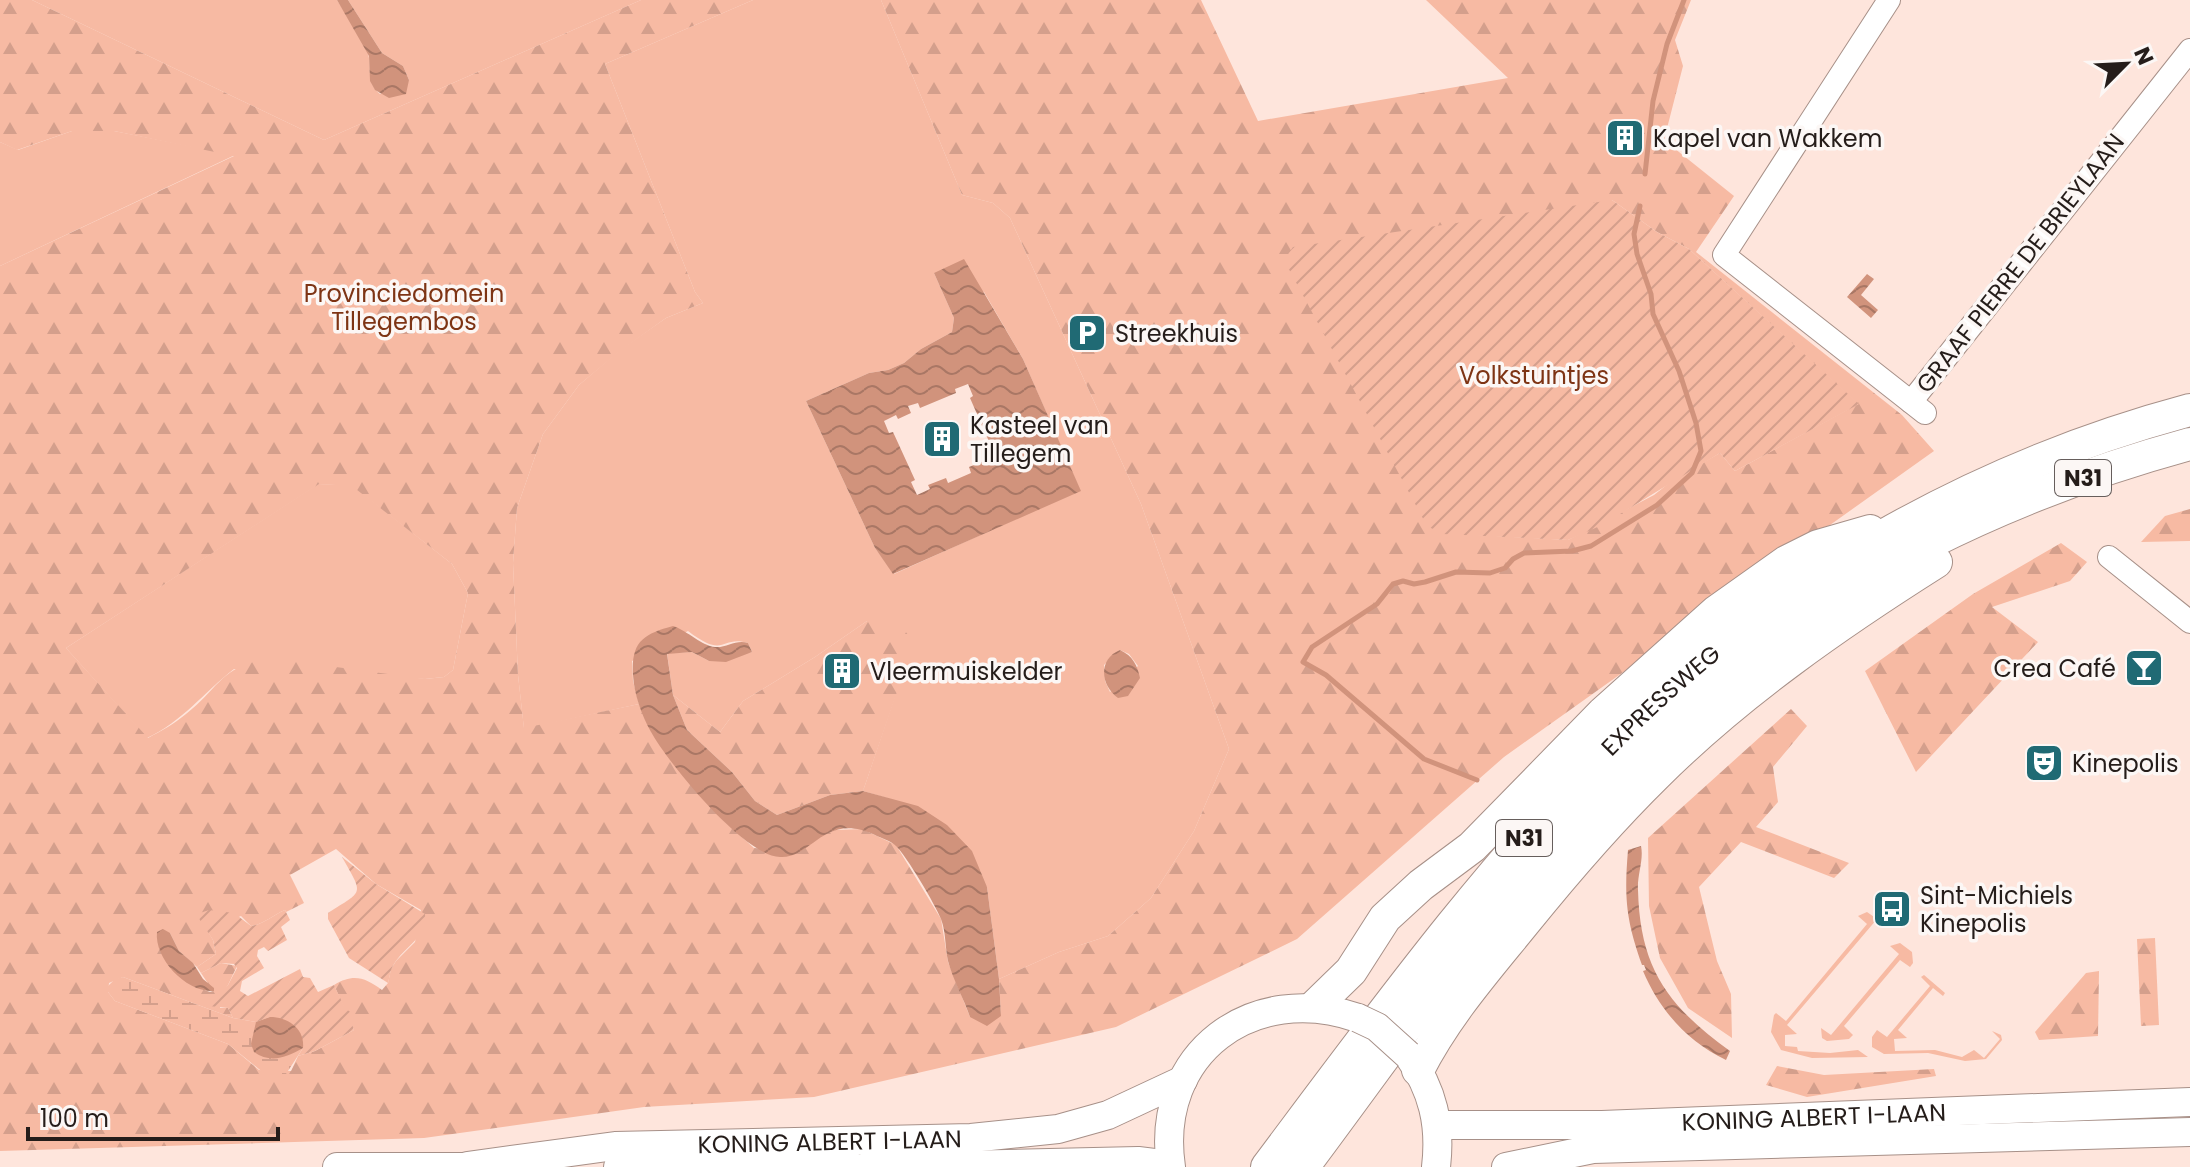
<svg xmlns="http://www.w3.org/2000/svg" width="2190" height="1167" font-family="Poppins,sans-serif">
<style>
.grass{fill:#f7baa3;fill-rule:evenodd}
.forest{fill:url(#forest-firs);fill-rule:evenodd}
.wetland{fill:url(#wetland-marsh)}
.garden{fill:url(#garden-furrows)}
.water{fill:url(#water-waves);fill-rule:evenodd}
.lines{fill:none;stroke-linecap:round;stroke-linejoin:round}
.stream{stroke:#d1937c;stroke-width:5}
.minor-casing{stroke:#a79088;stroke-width:24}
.major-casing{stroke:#a79088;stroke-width:30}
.highway-casing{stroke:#a79088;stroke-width:34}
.minor{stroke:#fff;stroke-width:22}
.major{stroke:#fff;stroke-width:28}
.highway{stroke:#fff;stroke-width:32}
.major-bridge-casing{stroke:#a79088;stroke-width:30;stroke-linecap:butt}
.major-bridge{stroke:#fff;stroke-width:28}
.labels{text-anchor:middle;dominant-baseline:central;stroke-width:7;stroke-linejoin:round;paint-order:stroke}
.shield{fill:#fcf7f5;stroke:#665e5c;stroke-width:2}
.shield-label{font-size:22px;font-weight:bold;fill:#251d1a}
.poi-label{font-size:24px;fill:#251d1a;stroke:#fcf7f5;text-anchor:start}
.street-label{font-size:24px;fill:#251d1a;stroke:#fcf7f5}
.park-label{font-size:24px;fill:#7e3414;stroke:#fcf7f5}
</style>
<defs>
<pattern id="forest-firs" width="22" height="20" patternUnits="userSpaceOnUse" patternTransform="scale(2)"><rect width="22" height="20" fill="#f7baa3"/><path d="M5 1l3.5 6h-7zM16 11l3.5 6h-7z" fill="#d49f8c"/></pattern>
<pattern id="wetland-marsh" width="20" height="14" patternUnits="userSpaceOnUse" patternTransform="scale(2)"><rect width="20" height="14" fill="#f7baa3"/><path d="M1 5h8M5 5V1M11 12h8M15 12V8" fill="none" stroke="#d49f8c"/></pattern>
<pattern id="garden-furrows" width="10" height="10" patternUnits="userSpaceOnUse" patternTransform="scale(2)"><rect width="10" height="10" fill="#f7baa3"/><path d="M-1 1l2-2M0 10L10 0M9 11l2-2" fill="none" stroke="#d49f8c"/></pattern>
<pattern id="water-waves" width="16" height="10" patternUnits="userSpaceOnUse" patternTransform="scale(2)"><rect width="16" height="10" fill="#d1937c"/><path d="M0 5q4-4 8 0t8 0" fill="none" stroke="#a97765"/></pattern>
</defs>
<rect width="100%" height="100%" fill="#fee5dc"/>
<g class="grass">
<path d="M32,0H337C347,17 367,38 369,58C371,73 367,83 380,94L409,80L403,66L382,53L348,0H641L324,140Z"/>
<path d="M753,0H881L962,195L993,203L1010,218L1141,504L1229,749L1194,831L1151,898L1108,936L1059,952L999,979L987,887L887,798L863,791L913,643L867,621L815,657L743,701L720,732L673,695L667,653L692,652L709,661L752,652L748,643C720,635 726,660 688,631L632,661L633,681L639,704L524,729L518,675L513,563L517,508L543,434L579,385L620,350L666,318L703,303L695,292L605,64ZM934,273L984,292L1023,359L1080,490L894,574L875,548L806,401L869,373L888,370L904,363L921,349L952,332L954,318ZM1120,650L1129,654L1138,666L1110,692L1105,681L1104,665Z"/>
<polygon points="72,131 114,131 235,155 0,266 0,142 18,150"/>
<path d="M318,484L352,485L452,564L468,593L453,670L444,677L425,679L234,669C203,693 183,721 147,738L66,648Z"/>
<polygon points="1867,912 1877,919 1787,1025 1797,1034 1785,1035 1785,1046 1797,1047 1798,1051 1830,1053 1858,1050 1868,1057 1812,1058 1781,1050 1771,1032 1774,1015 1776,1013 1786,1021 1867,924 1858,916"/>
<polygon points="1900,943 1912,952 1913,963 1910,967 1900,960 1844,1026 1853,1035 1849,1039 1827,1041 1822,1038 1821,1028 1831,1035 1899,954 1890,946"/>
<polygon points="1924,975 1945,993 1943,996 1933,988 1898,1030 1907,1038 1894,1039 1895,1051 1935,1050 1962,1057 1974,1050 1984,1058 2000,1039 1992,1031 2001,1035 2002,1040 1986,1059 1965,1061 1928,1053 1884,1054 1872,1047 1872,1037 1877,1030 1887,1037 1930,986 1921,977"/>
</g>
<g class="forest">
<path d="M0,0H32L324,140L641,0H753L605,64L695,292L703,303L666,318L620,351L579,385L543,434L517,508L513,563L518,675L524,728L639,704L652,733L679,770L724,821L754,848L800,851L816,838L835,830L862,829L896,845L941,919L948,962L970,1017L1001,1016L999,979L1059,952L1108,936L1151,898L1194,831L1229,749L1141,504L1010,218L993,203L962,195L881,0H1201L1258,121L1508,78L1426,0H1691L1675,40L1683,66L1664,140L1734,196L1696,252L1902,415L1934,451L1504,757L1297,939L1116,1027L814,1097L644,1107L424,1138L0,1151V266L234,156L114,131H72L17,150L0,142ZM1612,200L1657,232L1689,249L1858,404L1735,471L1720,453L1673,480L1654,495L1568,540L1443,533L1427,525ZM319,484L352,486L452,564L468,593L453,670L444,677L425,679L269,658C220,667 220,687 186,714C174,724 161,731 148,738L66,648ZM336,849L376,884L421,910L415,942L396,961L391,969L388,983L382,990C365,978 354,973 334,985L354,1030L315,1051L298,1056L291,1071L259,1070L228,1044L115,1001L108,992L109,983L123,977L233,1018L228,1008H220L221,992L228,985L237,966L221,963L201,973L213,991L210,992C186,985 170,970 159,948L170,933L179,951L197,967L216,954L213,940L207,930L241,916L251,926C264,924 273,915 285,910L286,912L304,903L290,875Z"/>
<polygon points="2190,509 2190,541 2141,542 2165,516"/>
<polygon points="2061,543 2087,562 2070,581 1992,607 2038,642 1916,772 1865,671 1973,594"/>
<polygon points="897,620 914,643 863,791 830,795 777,815 755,801 732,772 687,730 673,695 720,732 743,701 815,657 867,621"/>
<polygon points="1791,709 1807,726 1773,767 1778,802 1756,827 1849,863 1834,878 1741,842 1699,887 1717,961 1731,994 1732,1038 1688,1008 1660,958 1649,906 1648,838"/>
<polygon points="2155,938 2159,1025 2141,1026 2137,939"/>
<polygon points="2099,971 2098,1036 2039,1040 2035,1032 2086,973"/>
<polygon points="1777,1066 1824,1075 1934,1069 1936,1076 1807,1097 1766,1085"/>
</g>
<polygon class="wetland" points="123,977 233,1018 256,1022 270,1017 303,1048 286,1074 265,1074 228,1044 115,1001 108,992 108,986 115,979"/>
<g class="garden">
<polygon points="1612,200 1657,232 1689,249 1859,404 1735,471 1720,453 1602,525 1568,540 1443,534 1427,526 1284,260 1293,247"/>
<path d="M342,857L376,884L425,914C428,937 404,947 394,964C390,970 390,976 388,983L349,958L328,919V913C364,890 364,896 342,857Z"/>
<path d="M209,910L234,913L251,926C264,924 273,915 285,910L290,920L281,927L287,940L268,951L264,947L258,950L257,956L264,968L242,981L240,991L248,996L300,969L303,977L310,978L318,992L334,985L345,1008L358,1018L352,1024L354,1030L315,1051L298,1056L303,1048L270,1017L256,1022L233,1018L228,1008L209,1006L207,1003L210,998L228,985L237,968L234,964L221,963L201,973L197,967L216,954L213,940L198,917L200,913Z"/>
</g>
<g class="water">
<polygon points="337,0 348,0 382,53 403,66 409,80 406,94 389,98 375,90 370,81 369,56"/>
<path d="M964,259L1023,359L1081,491L893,574L875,548L806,401L869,373L888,370L904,363L921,349L952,332L954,318L934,273ZM968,384L973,396L970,398L991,446L995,445L1001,458L988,464L986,460L969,467L971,473L948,483L946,478L928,485L930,489L917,495L911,482L915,480L893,432L889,433L884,421L896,415L898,419L911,413L908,406L918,403L920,408L956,393L955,389Z"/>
<polygon points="1867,274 1874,279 1861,295 1878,310 1871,318 1847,297"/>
<path d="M673,626C688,631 702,646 715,647C727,648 736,639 748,643L752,652L726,662L709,661L692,652L667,654L673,695L687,730L732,772L755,801L777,815L830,795L863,791L918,806L947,825L972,851L987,887L999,979L1001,1016L987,1026L970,1017C964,999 953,980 948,961C945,947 946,932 941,919C936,906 906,855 896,846C891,841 881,838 875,835C824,811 812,859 780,857C744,856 669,764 651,732C642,716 634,694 633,675C631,642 643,634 673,626Z"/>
<path d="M1120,650C1133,656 1137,665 1140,678L1128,696L1118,698C1100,685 1098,659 1120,650Z"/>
<path d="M1641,846C1644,860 1637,875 1638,890C1640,969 1668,1006 1730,1051L1726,1060C1688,1042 1660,1011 1643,971L1646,970L1644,965H1642C1626,920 1624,898 1628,850Z"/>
<path d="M163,929L170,933L179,951L193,963L203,979L214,988V991C187,993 154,959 157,932Z"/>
<path d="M270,1017C288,1017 305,1029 303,1048C287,1057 271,1064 254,1052L251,1044L256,1022Z"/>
</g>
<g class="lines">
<g class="stream">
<polyline points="1645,174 1653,101 1667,44 1684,0"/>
<polyline points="1477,780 1424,759 1326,675 1303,662 1312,647 1377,604 1393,584 1403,581 1414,584 1425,582 1456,572 1490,573 1505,568 1513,559 1524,553 1572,551 1591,546 1657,505 1692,473 1701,451 1696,423 1679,371 1653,314 1651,294 1637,254 1634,234 1640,206"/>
</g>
<defs>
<g id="minor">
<polyline points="1889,0 1724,255 1925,413"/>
<polyline points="1911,402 2190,50"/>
<polyline points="2109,557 2190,622"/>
</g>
<g id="major">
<path d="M1408,1055C1433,1090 1441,1125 1436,1167"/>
<path id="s1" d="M1438,1125H1602L2190,1102"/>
<path id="s2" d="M467,1166L615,1146L971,1138L1058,1129L1108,1115L1183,1080"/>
<polyline points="337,1167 478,1167"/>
<polyline points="618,1167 764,1163 853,1167"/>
<polyline points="866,1167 1138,1161 1170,1165"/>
<path d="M1171,1167C1154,1053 1253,981 1358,1018"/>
<polyline points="1506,1167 1593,1149 2190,1132"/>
</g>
<g id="highway">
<polyline points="1315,1006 1351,971 1385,918 1421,885 1472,847 1603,713 1717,611 1786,562 1818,546 1870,531"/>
<path d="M1418,1070C1446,1015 1486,970 1524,923C1566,871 1609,821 1657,774C1740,692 1838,624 1936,562"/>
<path id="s3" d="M1267,1167C1378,1019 1489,866 1621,735C1777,579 1977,467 2190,410"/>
<path d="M1303,1167C1360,1091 1414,1014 1473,939C1500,904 1532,873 1561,840C1604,791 1646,743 1694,700C1832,577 2013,492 2190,444"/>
</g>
</defs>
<use href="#minor" class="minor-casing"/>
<use href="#major" class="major-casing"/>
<use href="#highway" class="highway-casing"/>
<use href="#minor" class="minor"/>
<use href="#major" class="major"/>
<use href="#highway" class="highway"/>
<defs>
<polyline id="major-bridge" points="1358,1018 1377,1027 1408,1055"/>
</defs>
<use href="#major-bridge" class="major-bridge-casing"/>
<use href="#major-bridge" class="major-bridge"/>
</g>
<defs>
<symbol id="building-square" viewBox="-11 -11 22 22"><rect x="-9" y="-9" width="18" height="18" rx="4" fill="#206a74" stroke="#fcf7f5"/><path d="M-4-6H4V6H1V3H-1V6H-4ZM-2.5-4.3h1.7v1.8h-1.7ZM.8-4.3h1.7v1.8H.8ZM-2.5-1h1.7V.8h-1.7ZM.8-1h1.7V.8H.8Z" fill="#fff"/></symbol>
<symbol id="parking-square" viewBox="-11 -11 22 22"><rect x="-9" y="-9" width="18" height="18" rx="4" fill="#206a74" stroke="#fcf7f5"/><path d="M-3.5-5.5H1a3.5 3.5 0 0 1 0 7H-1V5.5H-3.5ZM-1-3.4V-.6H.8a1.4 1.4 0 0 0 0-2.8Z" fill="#fff"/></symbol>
<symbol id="bar-square" viewBox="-11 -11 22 22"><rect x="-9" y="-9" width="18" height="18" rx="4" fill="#206a74" stroke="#fcf7f5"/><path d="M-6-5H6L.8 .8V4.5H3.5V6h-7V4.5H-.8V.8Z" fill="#fff"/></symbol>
<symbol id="theatre-square" viewBox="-11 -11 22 22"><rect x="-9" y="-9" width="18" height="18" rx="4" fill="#206a74" stroke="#fcf7f5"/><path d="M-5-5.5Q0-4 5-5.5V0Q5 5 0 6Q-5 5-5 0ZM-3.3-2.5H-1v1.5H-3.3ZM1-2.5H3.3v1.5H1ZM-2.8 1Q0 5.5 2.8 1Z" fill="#fff"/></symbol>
<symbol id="bus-square" viewBox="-11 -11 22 22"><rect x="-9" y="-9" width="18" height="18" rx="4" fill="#206a74" stroke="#fcf7f5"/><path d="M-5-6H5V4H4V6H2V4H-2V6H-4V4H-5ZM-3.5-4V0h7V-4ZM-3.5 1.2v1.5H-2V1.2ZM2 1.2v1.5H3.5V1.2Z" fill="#fff"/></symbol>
</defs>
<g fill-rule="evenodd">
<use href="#building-square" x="1603" y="116" width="44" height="44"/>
<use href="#parking-square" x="1065" y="311" width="44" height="44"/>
<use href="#building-square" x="920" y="417" width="44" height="44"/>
<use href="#bar-square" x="2122" y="646" width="44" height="44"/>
<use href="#building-square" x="820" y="649" width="44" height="44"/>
<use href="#theatre-square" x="2022" y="741" width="44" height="44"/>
<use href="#bus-square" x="1870" y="887" width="44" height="44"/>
</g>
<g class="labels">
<g class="shield">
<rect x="2055" y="460" width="56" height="36" rx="6"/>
<rect x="1496" y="820" width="56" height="36" rx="6"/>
</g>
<g class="shield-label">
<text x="2083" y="478">N31</text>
<text x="1524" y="838">N31</text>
</g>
<g class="poi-label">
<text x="1653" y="138">Kapel van Wakkem</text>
<text x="1115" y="333">Streekhuis</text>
<text x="970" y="425">Kasteel van<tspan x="970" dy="28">Tillegem</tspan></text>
<text x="2116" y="668" text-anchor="end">Crea Café</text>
<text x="870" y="671">Vleermuiskelder</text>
<text x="2072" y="763">Kinepolis</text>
<text x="1920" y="895">Sint-Michiels<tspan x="1920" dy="28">Kinepolis</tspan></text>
</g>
<g class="street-label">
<text transform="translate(2020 263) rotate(-52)">GRAAF PIERRE DE BRIEYLAAN</text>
<text stroke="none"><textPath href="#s3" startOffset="612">EXPRESSWEG</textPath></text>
<text stroke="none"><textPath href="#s1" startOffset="376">KONING ALBERT I-LAAN</textPath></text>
<text stroke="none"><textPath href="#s2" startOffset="364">KONING ALBERT I-LAAN</textPath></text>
</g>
<g class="park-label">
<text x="404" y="293">Provinciedomein<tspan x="404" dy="28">Tillegembos</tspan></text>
<text x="1534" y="375">Volkstuintjes</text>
</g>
</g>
<g transform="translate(2126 64) rotate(66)" stroke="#fcf7f5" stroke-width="6" paint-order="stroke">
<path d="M0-6L14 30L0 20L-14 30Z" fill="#251d1a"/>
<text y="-12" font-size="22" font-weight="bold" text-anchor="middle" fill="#251d1a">N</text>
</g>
<path d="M28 1127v12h250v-12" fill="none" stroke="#251d1a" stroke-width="4"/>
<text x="40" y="1127" font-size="24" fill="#251d1a" stroke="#fcf7f5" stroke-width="6" paint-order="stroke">100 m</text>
</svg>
